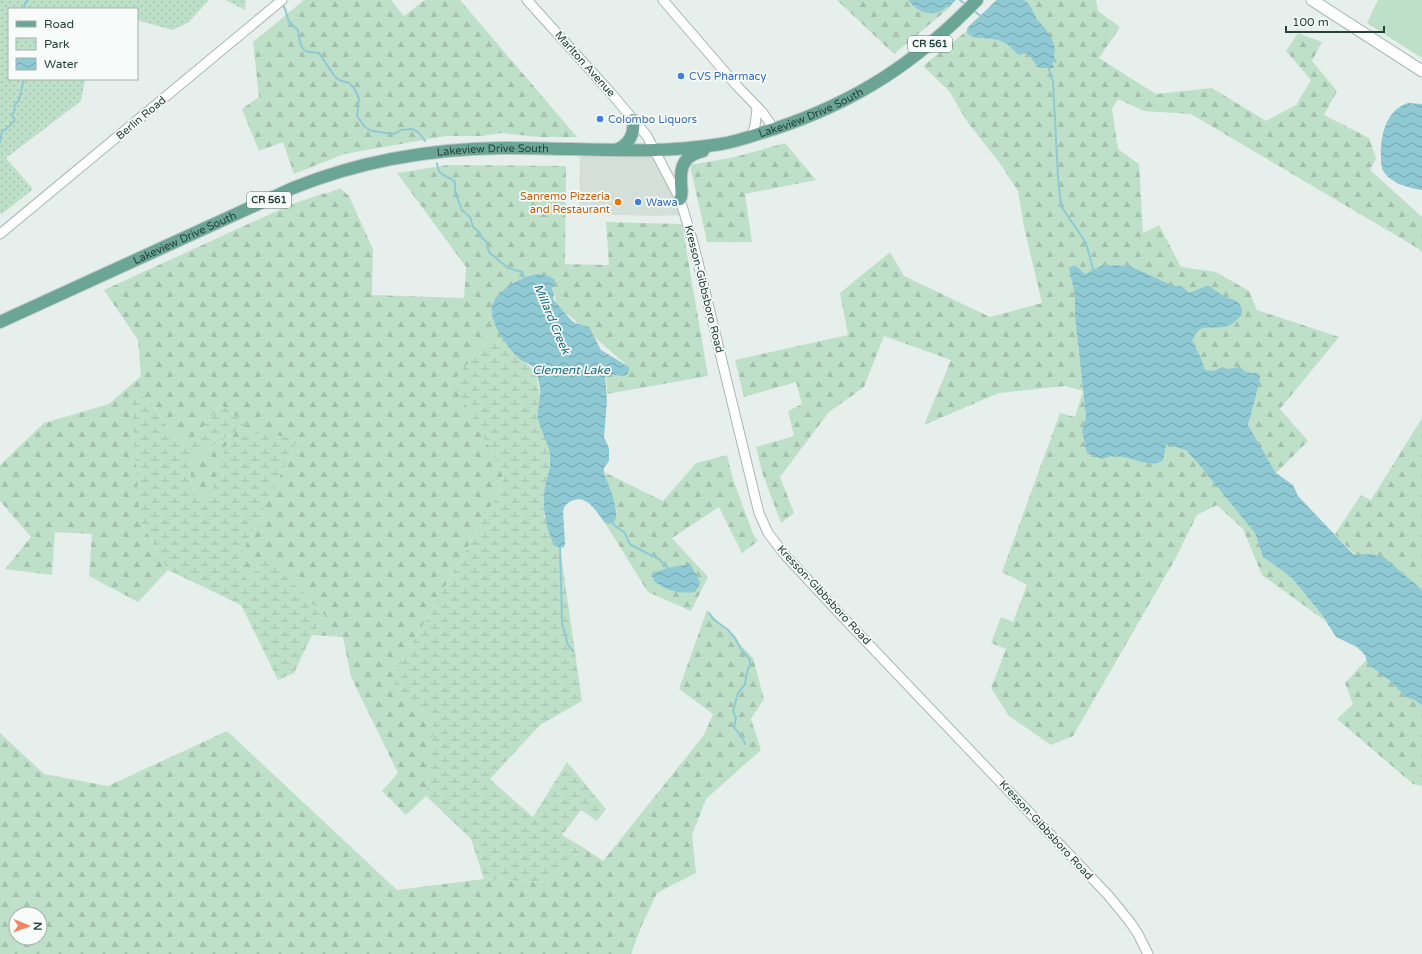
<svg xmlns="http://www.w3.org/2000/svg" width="1422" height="954" font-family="'Varela Round',sans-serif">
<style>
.built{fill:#d4dfda}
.grass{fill:#bfe0c8}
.forest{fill:url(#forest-firs);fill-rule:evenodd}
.wetland{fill:url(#wetland-marsh)}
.park{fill:url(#park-dots)}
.water{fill:url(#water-waves)}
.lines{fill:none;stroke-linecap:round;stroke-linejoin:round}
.stream{stroke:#8ec9d4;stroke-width:2}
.tertiary-casing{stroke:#a8b8b2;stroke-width:11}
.secondary-casing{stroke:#a4bbb3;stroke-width:13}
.primary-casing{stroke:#c2cac8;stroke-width:14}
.tertiary{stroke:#fff;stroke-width:9}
.secondary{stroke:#fff;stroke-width:11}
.primary{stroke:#6aa596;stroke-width:12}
.shop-dot{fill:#3f7fe0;stroke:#f7fbf9;stroke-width:1.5}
.food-dot{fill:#e8710a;stroke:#f7fbf9;stroke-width:1.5}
.labels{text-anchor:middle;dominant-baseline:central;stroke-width:3.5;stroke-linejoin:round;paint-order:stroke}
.shield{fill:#f7fbf9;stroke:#637a73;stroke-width:1}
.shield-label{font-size:10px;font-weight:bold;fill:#24423a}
.street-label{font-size:11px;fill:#24423a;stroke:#f7fbf9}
.shop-label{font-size:11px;fill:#366cbe;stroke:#f7fbf9;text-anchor:start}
.food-label{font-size:11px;fill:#c56008;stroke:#f7fbf9;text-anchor:end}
.water-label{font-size:12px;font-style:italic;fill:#1c6f80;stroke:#f7fbf9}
</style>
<defs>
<pattern id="forest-firs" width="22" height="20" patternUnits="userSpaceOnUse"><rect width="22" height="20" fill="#bfe0c8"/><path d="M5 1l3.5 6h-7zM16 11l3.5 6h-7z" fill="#a4c1ad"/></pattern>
<pattern id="wetland-marsh" width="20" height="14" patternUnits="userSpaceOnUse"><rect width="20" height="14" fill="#bfe0c8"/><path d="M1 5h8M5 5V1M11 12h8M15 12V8" fill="none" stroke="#a4c1ad"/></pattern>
<pattern id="park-dots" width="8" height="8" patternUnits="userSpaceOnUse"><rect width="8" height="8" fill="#bfe0c8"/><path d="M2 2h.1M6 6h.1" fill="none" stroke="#a4c1ad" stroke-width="1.8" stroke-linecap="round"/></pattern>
<pattern id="water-waves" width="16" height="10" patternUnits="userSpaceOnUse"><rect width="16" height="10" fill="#8ec9d4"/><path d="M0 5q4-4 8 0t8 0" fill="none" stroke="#74a5ad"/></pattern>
</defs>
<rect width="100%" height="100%" fill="#e6efeb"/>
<polygon class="built" points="580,149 654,150 685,215 654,216 579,214"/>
<polygon class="grass" points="1378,0 1422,0 1422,58 1367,23"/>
<g class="forest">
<polygon points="304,0 391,0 404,16 425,0 460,0 577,137 539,137 502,133 481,136 446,136 344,154 294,174 283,142 259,151 242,109 259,97 253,42"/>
<polygon points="837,0 955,0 949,8 894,54"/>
<polygon points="996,0 1096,0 1098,11 1120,27 1099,58 1156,94 1212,88 1266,121 1296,105 1311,80 1286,51 1298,33 1322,42 1312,61 1337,91 1324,115 1369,138 1376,158 1370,170 1422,217 1422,253 1419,249 1191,114 1144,111 1118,99 1112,109 1118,149 1139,164 1143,233 1159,225 1181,267 1216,272 1249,291 1257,310 1339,337 1280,409 1308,441 1276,473 1248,425 1260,375 1205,371 1192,340 1198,329 1189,293 1077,283 1078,345 1089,444 1167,443 1194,454 1253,527 1263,557 1291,577 1328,623 1262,575 1243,529 1217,505 1197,515 1174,561 1073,736 1051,745 1009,716 991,688 1006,649 991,643 1001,617 1013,622 1027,585 1002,572 1060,413 1075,417 1083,391 1065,386 999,393 924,425 951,360 884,336 864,387 829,412 780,477 794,513 781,523 762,472 756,447 794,436 788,411 802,404 796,382 744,397 735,360 848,335 840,293 890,252 904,276 990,317 1042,303 1024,227 1018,191 999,162 968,123 949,91 923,66 969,29"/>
<polygon points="785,143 816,180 745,194 752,242 707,242 690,165 735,157"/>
<polygon points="448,165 566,166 565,264 609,265 606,222 682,224 708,376 607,394 606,375 629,367 557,305 549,276 493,301 504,340 486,343 453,381 503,471 502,488 395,673 395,687 435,723 426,796 406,815 382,791 398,773 351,677 343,637 312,635 325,616 267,558 247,581 238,561 298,439 208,506 193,495 189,461 247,424 221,405 192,440 176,440 148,398 140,520 168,570 138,602 89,576 92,534 55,532 52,575 5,569 31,537 0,501 0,465 44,423 109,404 141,376 138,340 104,290 292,204 325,193 326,194 340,188 349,196 373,249 372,295 464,298 466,267 397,173"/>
<polygon points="1422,418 1422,597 1355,555 1335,534 1361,495 1371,500"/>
<polygon points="727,455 733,479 753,534 758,541 742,553 719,507 672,538 708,577 691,611 648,592 605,523 617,512 604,472 663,501 696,463"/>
<path d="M707,610L753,658L764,699L751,719L761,750L706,799L692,835L696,873L657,893L642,925L631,954H0V733L44,774L108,786L227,731L397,890L484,879L547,882L584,848L603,861L704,735L713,714L679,689ZM16,914H40V938H16Z"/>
<polygon points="1368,658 1422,701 1422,786 1413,784 1337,719 1353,704 1345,683"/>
</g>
<g class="wetland">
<polygon points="504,340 536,373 550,458 544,517 560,548 582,701 540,725 490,779 533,817 567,762 606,809 597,821 581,810 562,835 584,848 547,882 484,879 471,839 426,796 434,723 395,687 395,673 502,488 503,471 452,381 486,343"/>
<polygon points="131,394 148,398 176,440 192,440 221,405 247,424 189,461 193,495 208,506 226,445 256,432 298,439 238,561 247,581 267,557 325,616 312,635 294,673 278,680 241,605 168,570 140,520"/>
</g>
<g class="park">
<polygon points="0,0 209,0 188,23 172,30 137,20 137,9 9,9 9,79 85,79 81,101 6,158 33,189 2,214 0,213"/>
<polygon points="225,0 246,0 245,10"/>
</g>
<g class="water">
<path d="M908,0H956C939,16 924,19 908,0Z"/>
<path d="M997,0H1024L1029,4L1038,21L1044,27L1052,39L1055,48L1054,56L1057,63L1052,62L1054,68H1039L1027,53L1019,55C1013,50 1007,42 998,40C988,37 976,41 967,33V29L968,27Z"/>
<path d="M1408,103L1422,104V190C1409,188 1392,184 1384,172C1381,168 1381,162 1381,157C1380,136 1386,110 1408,103Z"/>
<path d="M1075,265L1085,274L1103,265L1130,266L1171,285L1183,287L1189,293L1206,286H1209C1215,290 1221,295 1228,298C1230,299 1232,299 1234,300C1241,303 1245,311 1239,318C1235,322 1230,326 1223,327C1207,330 1201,321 1192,341L1200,356L1205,370L1214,371L1222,367L1228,369L1240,367L1247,373H1257L1260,375C1261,379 1250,417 1248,425L1276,473L1293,485L1298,496L1354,555L1371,554L1385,558L1422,590V704L1421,705L1415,700L1406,697L1389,680L1368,664L1365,655L1357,647L1336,637L1327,623L1326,620L1291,577L1263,557L1255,533L1202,468L1187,451L1171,445H1166L1163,460C1153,470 1128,455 1114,456C1110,456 1106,458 1102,459L1087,453L1082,431L1086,417L1075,316V296L1069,268Z"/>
<path d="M539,274L549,276L555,280L552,289L554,293L553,299L571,320L575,323L589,327L601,350L629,367C630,381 617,374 609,374L605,377L607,400L604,437L609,448V461L604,468V473C607,482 629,529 605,523C598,514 588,495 574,500C568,502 564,506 563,511L565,544L564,547L560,548L554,545C545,526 542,507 545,487C547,477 550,471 550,460C551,446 541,433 538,419C537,412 540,403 540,395C541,388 538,379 536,372C533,364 525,363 520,359C508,349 489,323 492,307C494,291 524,275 539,274Z"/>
<path d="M690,564L700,582L699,586L695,592C678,594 667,591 654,581L652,573L672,567Z"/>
</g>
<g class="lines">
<g class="stream">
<polyline points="960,0 966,5"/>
<path d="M282,3L285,9L289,22L298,30C299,37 299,50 309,52C312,53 315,52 319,53L335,77L339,80L349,83L354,88L359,99L357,116L365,127L372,131L394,134L401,130L413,129L420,134L425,141"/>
<polyline points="24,9 25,3 28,0"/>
<polyline points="973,10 982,17"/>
<polyline points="1048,66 1053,82 1058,177 1061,206 1086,243 1094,273"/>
<polyline points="0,142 2,131 6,129 15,120 12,115 15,110 14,106 19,100 24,79"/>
<path d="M437,163C439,179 446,173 455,182V192L462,210L470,217L473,227L479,232L482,238L487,242L488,250L490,253L508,268L522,272L525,279"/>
<polyline points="612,522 615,526 625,533 628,541 631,545 659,559 669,570"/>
<polyline points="560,547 562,623 568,645 573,651"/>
<polyline points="709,613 713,619 727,629 735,638 741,649 750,660 750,664 747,672 745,684 738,693 733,711 736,718 734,727 743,739 745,744"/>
</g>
<defs>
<g id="tertiary">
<polyline points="527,0 610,92 647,136 680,199 694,246 759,513 768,533 785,555 838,612 1108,895 1130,922 1138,934 1148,954"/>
<polyline points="663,0 737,86 763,113 774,129"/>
<polyline points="751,137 755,126 757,108"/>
<polyline points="0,234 282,0"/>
</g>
<polyline id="secondary" points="1312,0 1422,71"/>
<g id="primary">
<path d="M615,150C629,146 635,133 633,120"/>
<path d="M680,199C683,194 681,189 681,184C680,165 684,156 703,151"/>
<path id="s1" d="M0,322L293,188C360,161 429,149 501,148C574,147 649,156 721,144C740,141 757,134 774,129C856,102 917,62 977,0"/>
</g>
</defs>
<use href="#tertiary" class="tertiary-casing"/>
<use href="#secondary" class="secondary-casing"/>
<use href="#primary" class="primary-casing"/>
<use href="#tertiary" class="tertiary"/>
<use href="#secondary" class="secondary"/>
<use href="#primary" class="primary"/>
</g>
<g class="shop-dot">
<circle cx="681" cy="76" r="4"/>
<circle cx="600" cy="119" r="4"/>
<circle cx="638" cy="202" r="4"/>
</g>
<circle class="food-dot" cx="618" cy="202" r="4"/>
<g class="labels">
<g class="shield">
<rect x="908" y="36" width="44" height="16" rx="3"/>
<rect x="247" y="192" width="44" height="16" rx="3"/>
</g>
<g class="shield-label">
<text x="930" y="44">CR 561</text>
<text x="269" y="200">CR 561</text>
</g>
<g class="street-label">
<text transform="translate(585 64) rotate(48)">Marlton Avenue</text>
<text stroke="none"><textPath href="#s1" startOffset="851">Lakeview Drive South</textPath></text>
<text transform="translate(141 118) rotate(-40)">Berlin Road</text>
<text stroke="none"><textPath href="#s1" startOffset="527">Lakeview Drive South</textPath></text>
<text stroke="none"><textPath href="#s1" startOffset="203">Lakeview Drive South</textPath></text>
<text transform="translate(704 289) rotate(76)">Kresson-Gibbsboro Road</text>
<text transform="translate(824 595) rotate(47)">Kresson-Gibbsboro Road</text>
<text transform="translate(1046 830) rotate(47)">Kresson-Gibbsboro Road</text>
</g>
<g class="shop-label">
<text x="689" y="76">CVS Pharmacy</text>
<text x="608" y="119">Colombo Liquors</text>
<text x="646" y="202">Wawa</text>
</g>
<g class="food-label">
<text x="610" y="196">Sanremo Pizzeria<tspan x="610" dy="13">and Restaurant</tspan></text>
</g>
<g class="water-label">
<text transform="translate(552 319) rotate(67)">Millard Creek</text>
<text x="571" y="370">Clement Lake</text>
</g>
</g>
<rect x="8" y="8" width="130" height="72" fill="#f7fbf9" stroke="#a3b1ad"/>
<rect x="16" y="21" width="20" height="6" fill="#6aa596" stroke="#a3b1ad"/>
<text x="44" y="28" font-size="12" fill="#24423a">Road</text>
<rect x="16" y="38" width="20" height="12" fill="url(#park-dots)" stroke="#a3b1ad"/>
<text x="44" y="48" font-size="12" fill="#24423a">Park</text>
<rect x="16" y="58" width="20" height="12" fill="url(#water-waves)" stroke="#a3b1ad"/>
<text x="44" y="68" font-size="12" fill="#24423a">Water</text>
<g transform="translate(28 926) rotate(91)"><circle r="19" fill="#f7fbf9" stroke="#a3b1ad"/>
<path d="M0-3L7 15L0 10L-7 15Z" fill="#f4845f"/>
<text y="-6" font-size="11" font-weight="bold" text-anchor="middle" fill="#24423a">N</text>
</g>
<path d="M1286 26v6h98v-6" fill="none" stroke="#24423a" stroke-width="2"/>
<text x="1292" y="26" font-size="12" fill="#24423a" stroke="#f7fbf9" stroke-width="3" paint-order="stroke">100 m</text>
</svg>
